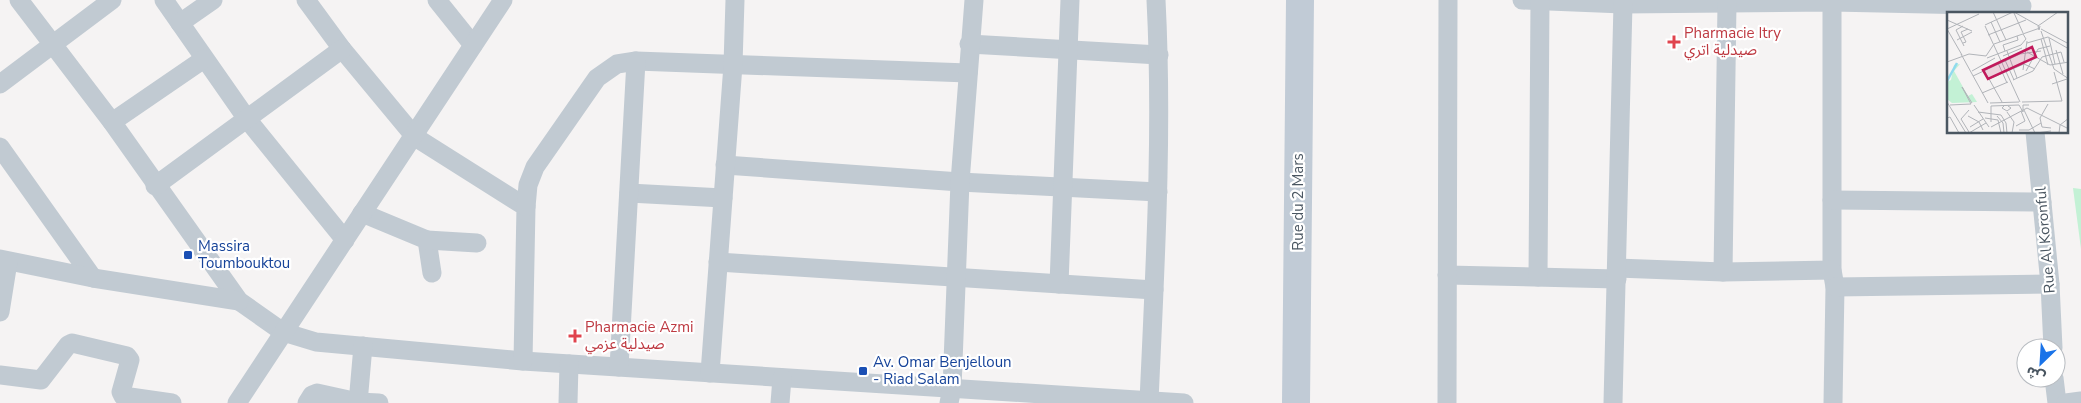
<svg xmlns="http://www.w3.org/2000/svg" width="2081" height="403" font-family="'Nunito Sans','Noto Sans Arabic',sans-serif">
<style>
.green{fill:#c3f1d5}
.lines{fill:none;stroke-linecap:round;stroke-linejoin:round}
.street{stroke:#c1cad2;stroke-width:19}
.secondary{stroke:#c1cbd6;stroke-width:28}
.health-dot{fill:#e0444e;stroke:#fff;stroke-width:2}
.transit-dot{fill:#1a4fb4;stroke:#fff;stroke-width:2}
.labels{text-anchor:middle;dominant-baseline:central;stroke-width:4.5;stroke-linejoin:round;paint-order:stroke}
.health-label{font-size:15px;fill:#be3a42;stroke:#fff;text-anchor:start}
.street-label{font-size:15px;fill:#4a5661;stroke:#fff}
.transit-label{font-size:15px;fill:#164399;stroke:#fff;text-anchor:start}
.inset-river{fill:none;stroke:#90daee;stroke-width:2.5}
.inset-road{fill:none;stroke:#b1b4b9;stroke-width:1}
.view{fill:#c2185b;fill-opacity:0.15;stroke:#c2185b;stroke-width:2.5}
.inset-edge{fill:none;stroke:#4a5661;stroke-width:2.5}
</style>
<rect width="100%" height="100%" fill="#f5f3f3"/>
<polygon class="green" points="2073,188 2081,189 2081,249"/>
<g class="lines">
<g class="street">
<polyline points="19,0 112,122 239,301 283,332 316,342 523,361 1184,403"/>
<polyline points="164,0 247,119 345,240"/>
<polyline points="306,0 342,49 415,137 526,207 523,361"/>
<polyline points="437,0 473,45"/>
<polyline points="1522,0 1623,4 1832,2 2022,6"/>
<polyline points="1832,2 1832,270 1835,287 1833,403"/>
<polyline points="180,23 213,0"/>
<polyline points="969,44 1159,55"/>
<polyline points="0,84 112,0"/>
<polyline points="112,122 204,59"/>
<polyline points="2035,132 2050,284 2053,348"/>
<polyline points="0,147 93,278"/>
<polyline points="725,165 960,182 1158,192"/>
<polyline points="155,186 342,49"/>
<polyline points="629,193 723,198"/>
<polyline points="1832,200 2042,202"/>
<polyline points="526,207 528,185 535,167 597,78 617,64 636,61 968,73"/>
<polyline points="362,213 427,240 432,273"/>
<polyline points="427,240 477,243"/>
<polyline points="0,259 93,278 239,301"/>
<polyline points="718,262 1154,290"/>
<polyline points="1617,268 1723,272 1832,270"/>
<polyline points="1723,272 1727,4"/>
<polyline points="1447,275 1617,279"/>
<polyline points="1538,277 1540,1"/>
<polyline points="1059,284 1070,0"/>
<polyline points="1835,287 2050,284"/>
<polyline points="0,312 8,262"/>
<polyline points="619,367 636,61"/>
<polyline points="710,373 733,65 735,0"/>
<polyline points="0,375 41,380 68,345 72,343 127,356 130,360 121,392 123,396 172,403"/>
<polyline points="2054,378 2057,403"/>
<path d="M1149,401C1155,267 1163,133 1156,0"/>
<polyline points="237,403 503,0"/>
<polyline points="307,403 312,395 317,393 358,402 379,403"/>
<polyline points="358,403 363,346"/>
<polyline points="568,403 569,364"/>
<polyline points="780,403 782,378"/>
<polyline points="949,403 952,388 960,182 974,0"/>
<polyline points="1447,403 1448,0"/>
<polyline points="1613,403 1623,4"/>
<polyline points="2066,403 2081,401"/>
</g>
<polyline class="secondary" points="1296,403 1300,0"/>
</g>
<g class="health-dot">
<path d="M1671.5 34.5h5v5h5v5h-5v5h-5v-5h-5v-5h5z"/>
<path d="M572.5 328.5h5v5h5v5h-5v5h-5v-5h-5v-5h5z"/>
</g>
<g class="transit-dot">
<rect x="183" y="250" width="10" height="10" rx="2.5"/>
<rect x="858" y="366" width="10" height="10" rx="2.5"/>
</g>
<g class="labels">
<g class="health-label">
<text x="1684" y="33">Pharmacie Itry<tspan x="1684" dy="17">صيدلية اتري</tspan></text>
<text x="585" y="327">Pharmacie Azmi<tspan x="585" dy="17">صيدلية عزمي</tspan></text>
</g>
<g class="street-label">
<text transform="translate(1298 202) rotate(-90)">Rue du 2 Mars</text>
<text transform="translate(2045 240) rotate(-95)">Rue Al Koronful</text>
</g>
<g class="transit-label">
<text x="198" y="246">Massira<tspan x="198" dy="17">Toumbouktou</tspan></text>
<text x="873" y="362">Av. Omar Benjelloun<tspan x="873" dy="17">- Riad Salam</tspan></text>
</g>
</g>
<g transform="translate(1947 12)">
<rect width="121" height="121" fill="#f5f3f3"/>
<path d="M13,52L7,59L21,84L25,82L30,90L5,91L0,87V70L4,68L7,53Z" fill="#c3f1d5"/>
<path class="inset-river" d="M0,69L10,51"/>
<path class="inset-road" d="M46,0L59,28M67,0L92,14M67,1L76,21M0,8L25,19M44,10L53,30M38,13L66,0M16,14L9,18L17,34M38,14L73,90M93,14L92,18L91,14L111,0M0,17L32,2M0,17L15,43M94,17L122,32M94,19L107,57L122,67M41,23L79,8M102,26L108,52M94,27L101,53M10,28L25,20M16,31L19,30L14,20L21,17M80,31L101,25L122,37M109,38L116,62M58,39L56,33L71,28L70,24M60,39L70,66M80,40L103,53L122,50M14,42L41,91M56,44L75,36M40,46L74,33L79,27L76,22M58,48L67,68M0,50L22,42L39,44L47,32L93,16M51,51L60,71M37,58L55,90M76,58L80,29M25,59L48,46M79,59L91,37L103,34M107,60L115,89M26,64L73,42L94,39M42,67L77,52L88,57M66,68L86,59L95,45L114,40L117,50M105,72L120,67M35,81L61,70M0,90L19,121M75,90L115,89M43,91L72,90M24,92L15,75L25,91M101,92L93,106L95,115L104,116M3,93L24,92M27,93L42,115M57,94L55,96L60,99L64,96L61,94M77,98L88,121M31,100L54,103L59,111L60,121M60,100L67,110L65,121M21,104L32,110L36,118M50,104L56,111L57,121M0,106L3,105L12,121M38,106L51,108L54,121M44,110V94L72,93L76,100V93H82M69,114L78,109L74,99M23,115L36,107M44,115L80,96L122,117M72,118H82L94,111M22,120L14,107L22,98M22,121L39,111M89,121L104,119M112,121L113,113L122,106"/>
<path class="view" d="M85,35L89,45L41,67L36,58Z"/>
<rect width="121" height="121" class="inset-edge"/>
</g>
<g transform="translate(2041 363) rotate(205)"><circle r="24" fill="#ffffff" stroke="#b7bbc0"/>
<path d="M0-4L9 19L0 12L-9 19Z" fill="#1a73e8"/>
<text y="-8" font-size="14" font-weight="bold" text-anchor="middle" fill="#4a5661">ش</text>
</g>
</svg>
